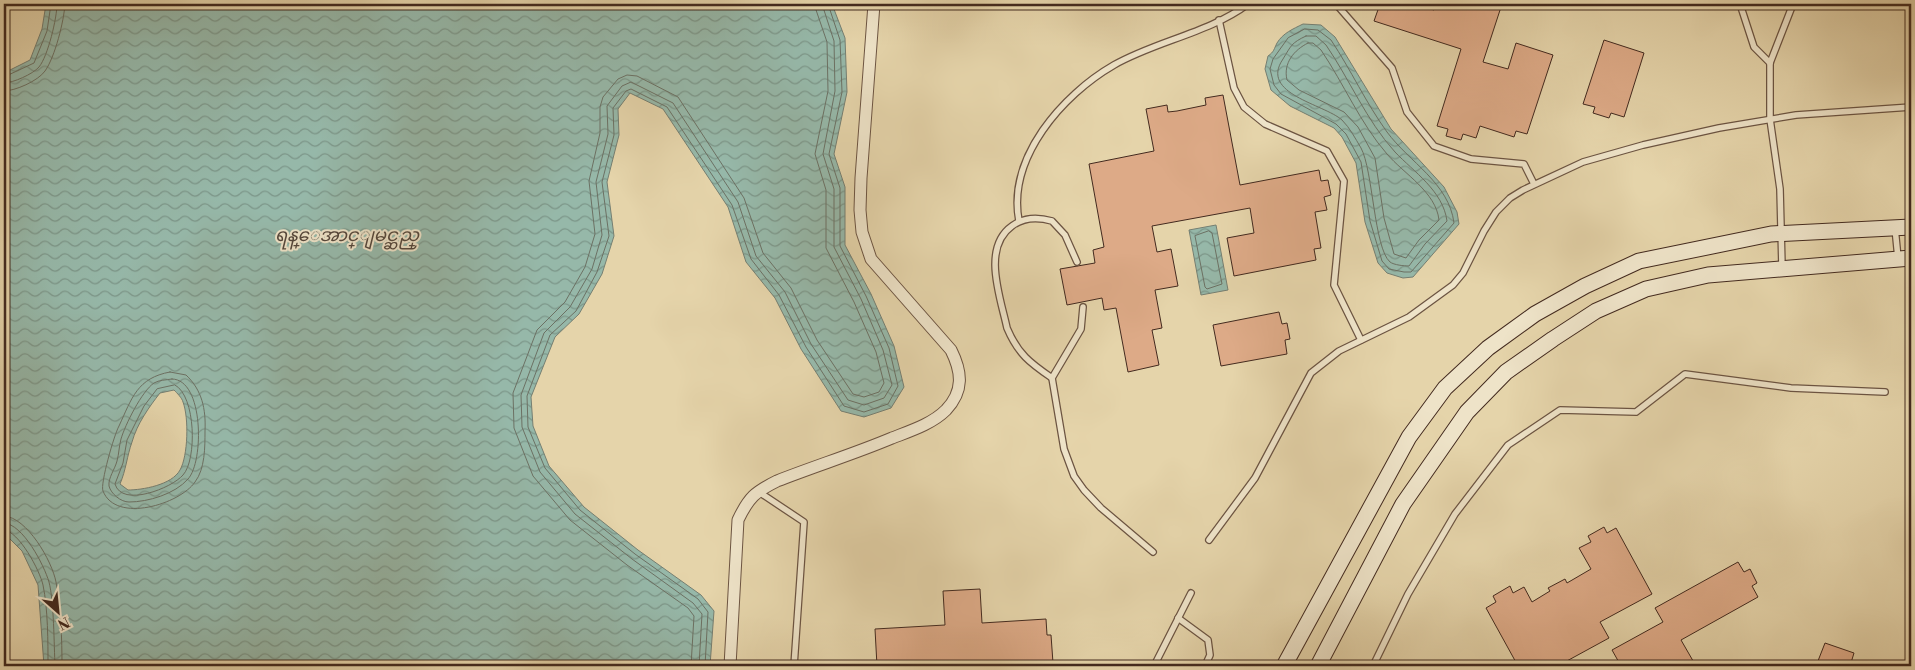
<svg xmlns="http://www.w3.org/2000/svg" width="1915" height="670" font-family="'Libre Bodoni','Noto Sans Myanmar',serif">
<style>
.water{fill:url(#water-waves);stroke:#757f72;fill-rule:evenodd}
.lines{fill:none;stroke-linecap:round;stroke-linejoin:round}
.shore{stroke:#6c7164;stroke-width:1}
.building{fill:#ddaa87;stroke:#432a1f}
.lane-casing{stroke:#6c5442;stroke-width:8}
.street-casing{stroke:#6c5442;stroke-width:13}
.secondary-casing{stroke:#432a1f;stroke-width:17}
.lane{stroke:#eee3c8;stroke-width:5.5}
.street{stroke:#eee3c8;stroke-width:11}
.secondary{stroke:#eee3c8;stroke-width:15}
.labels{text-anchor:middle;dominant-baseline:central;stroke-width:4;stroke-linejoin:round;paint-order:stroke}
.water-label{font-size:18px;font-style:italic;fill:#54463b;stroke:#eee3c8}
</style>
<defs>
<pattern id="water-waves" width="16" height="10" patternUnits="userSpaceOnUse" patternTransform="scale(1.25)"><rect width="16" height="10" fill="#96b8a9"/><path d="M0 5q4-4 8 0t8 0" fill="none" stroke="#7c9689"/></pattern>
</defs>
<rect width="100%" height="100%" fill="#e5d4aa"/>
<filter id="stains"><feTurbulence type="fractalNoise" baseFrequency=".004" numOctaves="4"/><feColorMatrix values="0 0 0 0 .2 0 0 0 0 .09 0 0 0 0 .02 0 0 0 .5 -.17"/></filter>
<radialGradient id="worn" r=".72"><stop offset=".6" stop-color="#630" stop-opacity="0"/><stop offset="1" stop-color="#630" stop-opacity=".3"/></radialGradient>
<g class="water">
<path d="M46,4H832L845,38L847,92L834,154L845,187V245L871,294L894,346L904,387L891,408L864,417L841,411L801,349L775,298L746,262L728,207L663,109L630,93L618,109L619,135L607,182L614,236L602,274L579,314L555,337L531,397L533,426L549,466L584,507L638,550L701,595L714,611L710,666H44L38,585L22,551L4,533V73L30,60L42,29ZM174,390C177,393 182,398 183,402C189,418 188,456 180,470C172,485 142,490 128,490L120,484C126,470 127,456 132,442C137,424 149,407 160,393Z"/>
<path d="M1303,24L1321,25L1335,37L1391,129L1444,187L1457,212L1459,224L1413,277L1403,278L1387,273L1378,263L1365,222L1356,163L1342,137L1334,128L1290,106L1271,90L1265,69L1268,56C1274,52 1274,49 1277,43C1283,33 1293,29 1303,24Z"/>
<polygon points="1216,225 1228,290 1201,295 1189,230"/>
</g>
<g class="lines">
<g class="shore">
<path d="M1305,29L1318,30L1331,40C1351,70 1366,103 1387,132C1409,162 1449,183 1454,223L1411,272H1404L1389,269L1382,261L1370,221L1361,162L1346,134L1336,124L1281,94L1274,85L1270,69L1273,59L1288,38Z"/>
<path d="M1306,36H1316L1326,45C1350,80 1366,120 1395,152C1414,172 1443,191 1447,221L1425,244L1409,266C1404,266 1394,265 1390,262C1374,248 1373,170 1361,148C1355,138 1350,128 1342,120C1324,104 1259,94 1283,59C1291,46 1291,43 1306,36Z"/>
<path d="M1308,43H1313L1321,50C1344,84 1360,123 1387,154C1404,174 1436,192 1439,220L1419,240L1406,258L1394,254L1384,218L1375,158L1358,127L1344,112L1299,90L1287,80C1283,63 1294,50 1308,43Z"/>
<polyline points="4,77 34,63 47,31 51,4"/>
<path d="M4,83C13,83 33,74 39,67C48,56 57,18 57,4"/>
<path d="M4,91C15,91 38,81 45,71C55,57 64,21 65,4"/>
<polygon points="1209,231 1212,233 1222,284 1207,289 1205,287 1195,236"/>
<path d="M170,372L186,375C202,390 206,409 205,431C205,447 205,469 195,482C180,504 116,524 103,491C100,484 114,435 119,426C132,398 137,378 170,372Z"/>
<path d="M172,379C204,379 204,462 188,479C175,494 148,502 129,502C121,502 111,494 109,486C108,478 115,469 117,461C119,454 119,446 121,439C125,425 142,391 154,383C159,380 166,380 172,379Z"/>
<path d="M175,385C196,396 197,460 183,475C172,488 122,508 115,484L123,463L127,440L144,406L157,389Z"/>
<path d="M4,516C27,517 52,561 56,582C61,608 62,639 62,666"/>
<path d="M4,523C23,524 44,565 49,582C54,601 54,645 55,666"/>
<path d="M4,530C19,531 40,571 43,585C48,609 48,642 48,666"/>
<polyline points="691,666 694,616 688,608 627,565 570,520 533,476 514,428 513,393 537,330 565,302 585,267 595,234 589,181 600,133 600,107 603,97 618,79 627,75 637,76 678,97 744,198 763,253 791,288 817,340 853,394 864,397 879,392 884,383 876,352 854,302 826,248 826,190 815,154 828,91 827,42 814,4"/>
<polyline points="699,666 702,614 693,603 632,559 575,514 540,472 522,427 521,395 544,333 570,307 592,269 602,235 596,182 608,134 607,106 622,86 631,82 673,103 738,202 756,256 785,292 811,344 848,400 864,405 884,398 892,385 883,350 861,299 834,247 834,189 823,154 835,91 834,41 822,4"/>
<polyline points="705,666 708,612 698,599 635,554 580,510 545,468 528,427 527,396 550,335 576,311 597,272 609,236 602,182 614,135 613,108 626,91 631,89 667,107 732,205 751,259 779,295 806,347 844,406 864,412 888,404 898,386 889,348 866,296 840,246 840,188 829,154 842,92 840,40 828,4"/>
</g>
</g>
<g class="building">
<polygon points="1380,4 1413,4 1434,10 1435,4 1502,4 1483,62 1508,69 1516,43 1553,55 1527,134 1516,131 1514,137 1480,126 1476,138 1463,134 1461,140 1446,136 1448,129 1437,126 1461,49 1374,21"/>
<polygon points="1604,40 1644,53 1624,117 1611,113 1609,118 1593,113 1595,107 1583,104"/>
<polygon points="1223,95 1240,185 1319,170 1321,181 1328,180 1331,195 1324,197 1327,210 1315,212 1321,248 1314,249 1316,260 1234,276 1227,238 1254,233 1250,208 1152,226 1157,252 1171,249 1178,286 1155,290 1162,328 1152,330 1159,365 1128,372 1116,308 1104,310 1102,298 1067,305 1060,269 1095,263 1093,250 1104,247 1089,164 1154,151 1146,109 1167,105 1168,112 1177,111 1206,105 1205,98"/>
<polygon points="1279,312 1282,324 1287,323 1290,339 1285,340 1287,354 1221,366 1213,325"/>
<polygon points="1604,527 1607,533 1616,528 1652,594 1600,622 1609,638 1565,662 1567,666 1518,666 1486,608 1496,602 1493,596 1510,586 1513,593 1524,587 1532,602 1550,591 1548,588 1565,579 1567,583 1591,569 1579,548 1591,542 1588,536"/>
<polygon points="1738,562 1744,572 1750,569 1757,583 1752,586 1758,597 1681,640 1696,666 1621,666 1612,650 1663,622 1655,608"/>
<polygon points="980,589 982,623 1046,619 1047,635 1051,635 1053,663 1048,664 1049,666 877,666 875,629 945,625 943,591"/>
<polygon points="1825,643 1854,653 1850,666 1816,666"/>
</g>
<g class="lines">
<defs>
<g id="lane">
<polyline points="1336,4 1392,68 1407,112 1434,146 1471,159 1524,164 1534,184"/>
<polyline points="1740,4 1754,47 1770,63"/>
<polyline points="1219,20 1234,88 1244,107 1265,124 1327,151 1344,181 1334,285 1361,340"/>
<path d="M1019,221C1007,158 1062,95 1114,65C1156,41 1209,33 1248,4"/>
<polyline points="1895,228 1898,258"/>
<polyline points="1782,267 1780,189 1770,119 1770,63 1793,4"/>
<polyline points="1083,307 1081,329 1052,378 1064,449 1074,476 1084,490 1101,508 1153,552"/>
<path d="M1052,378C1030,363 1018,354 1007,328C1001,299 981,248 1012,226C1024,217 1038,217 1052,221L1065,235L1077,262"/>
<polyline points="759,492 804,522 794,666"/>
<polyline points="1209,540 1255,478 1311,373 1339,351 1409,317 1453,285 1463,273 1484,231 1496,212 1510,198 1523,190 1583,162 1643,145 1719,128 1796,115 1911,107"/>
<polyline points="1178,618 1208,640 1210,655 1205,666"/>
<polyline points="1154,666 1191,593"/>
<polyline points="1373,666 1408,594 1455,514 1508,445 1560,410 1636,412 1685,374 1791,388 1885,392"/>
</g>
<path id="street" d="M730,666L738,520C749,497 755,492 777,481C815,466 854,454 892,438C910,431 932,424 946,410C964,391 962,372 951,350L871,259L862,232L860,210L861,178L874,4"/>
<g id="secondary">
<polyline points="1284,666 1409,437 1445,388 1488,348 1535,314 1585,286 1639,261 1771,234 1911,227"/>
<polyline points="1318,666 1403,504 1467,412 1506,372 1553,339 1596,311 1646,289 1708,275 1911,258"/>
</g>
</defs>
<use href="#lane" class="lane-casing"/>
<use href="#street" class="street-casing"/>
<use href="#secondary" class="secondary-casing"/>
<use href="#lane" class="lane"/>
<use href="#street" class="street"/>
<use href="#secondary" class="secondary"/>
</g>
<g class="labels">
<g class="water-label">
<text x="347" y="235">ရန္ေအာင္ျမင္ဆည္</text>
</g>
</g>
<rect width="1915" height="670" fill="none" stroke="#e5d4aa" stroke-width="20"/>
<rect x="5" y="5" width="1905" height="660" fill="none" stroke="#432a1f" stroke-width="2.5"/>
<rect x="10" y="10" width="1895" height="650" fill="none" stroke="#432a1f"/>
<g transform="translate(58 612) rotate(153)" stroke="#eee3c8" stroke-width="4" paint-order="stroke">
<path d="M0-4L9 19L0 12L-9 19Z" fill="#432a1f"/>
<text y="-8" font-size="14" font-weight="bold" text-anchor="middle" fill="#432a1f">N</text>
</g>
<rect width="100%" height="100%" filter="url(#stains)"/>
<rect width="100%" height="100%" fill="url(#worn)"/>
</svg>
